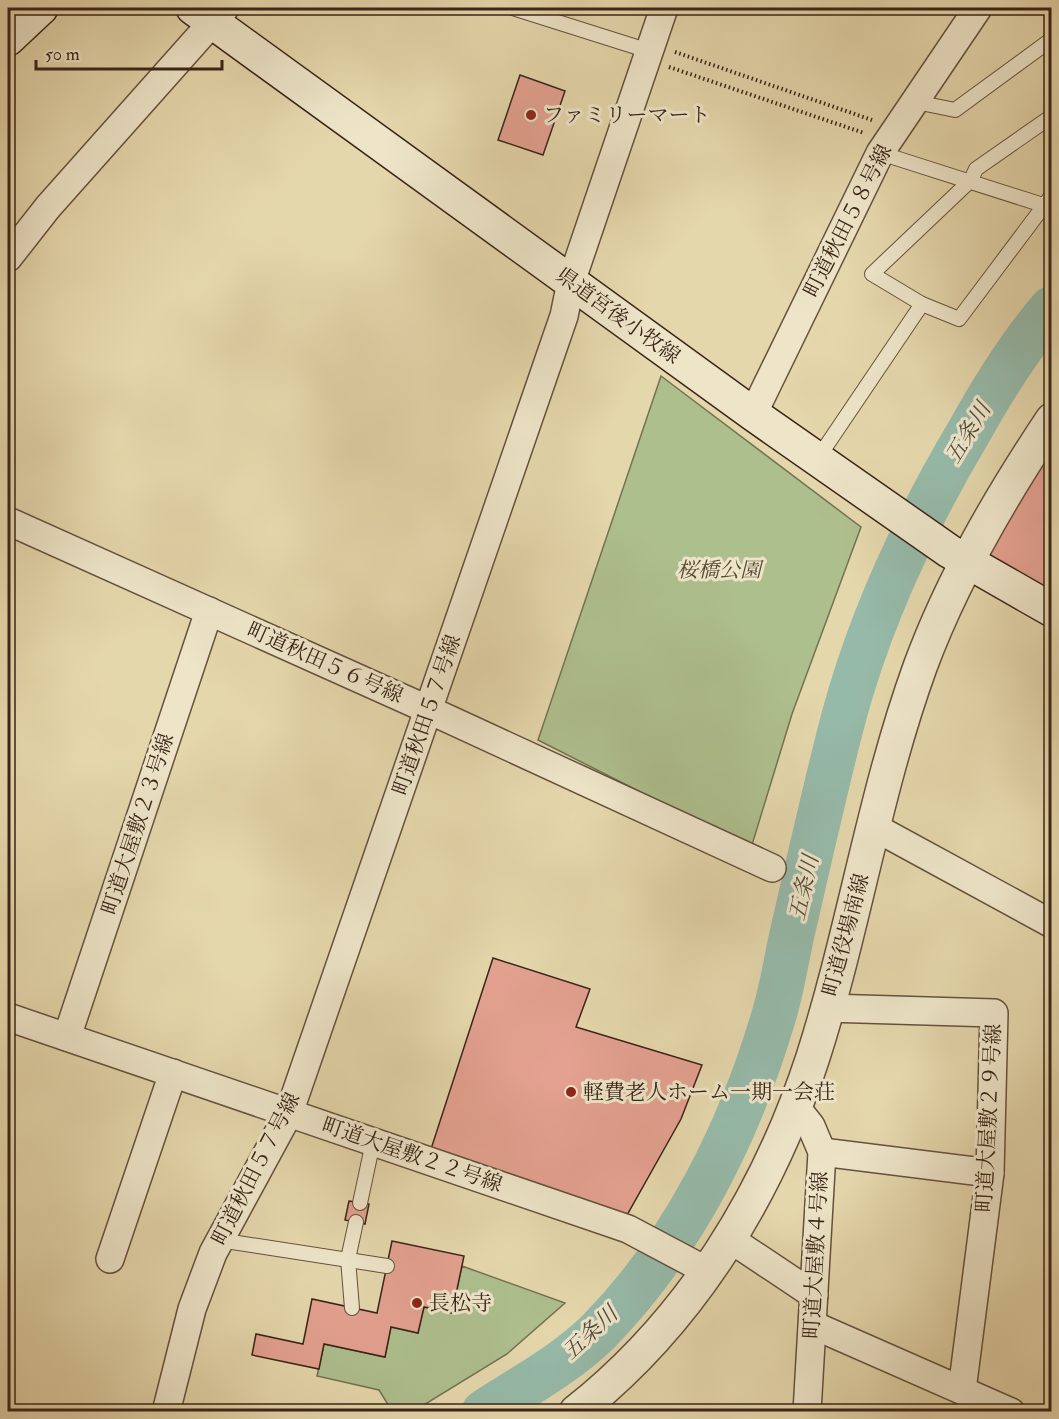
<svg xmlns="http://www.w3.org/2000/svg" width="1059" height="1419" font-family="'IM FELL Double Pica','Noto Serif JP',serif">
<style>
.green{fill:#aebf8e;stroke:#747253;stroke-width:1.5}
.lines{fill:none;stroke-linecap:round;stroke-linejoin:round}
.river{stroke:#96baaa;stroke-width:45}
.building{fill:#e4a191;stroke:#3a2418;stroke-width:1.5}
.service-casing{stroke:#65513d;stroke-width:16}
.minor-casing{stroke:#65513d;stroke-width:30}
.tertiary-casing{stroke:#65513d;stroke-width:36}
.secondary-casing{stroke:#3a2418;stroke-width:36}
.path{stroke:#3a2418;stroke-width:4;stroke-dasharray:1.5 3;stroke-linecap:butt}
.service{stroke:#eee5c9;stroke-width:14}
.minor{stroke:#eee5c9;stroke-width:27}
.tertiary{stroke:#eee5c9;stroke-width:33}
.secondary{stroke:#eee5c9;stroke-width:33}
.poi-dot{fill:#8f2418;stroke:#eee5c9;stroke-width:2}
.labels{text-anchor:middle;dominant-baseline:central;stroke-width:6;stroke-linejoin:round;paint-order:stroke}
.poi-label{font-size:21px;fill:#3a2418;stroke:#eee5c9;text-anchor:start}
.street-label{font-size:21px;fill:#3a2418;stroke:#eee5c9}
.park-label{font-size:21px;font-style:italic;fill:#574b36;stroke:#eee5c9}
.water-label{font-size:22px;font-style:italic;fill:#514a3c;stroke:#eee5c9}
</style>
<rect width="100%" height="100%" fill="#e5d7ac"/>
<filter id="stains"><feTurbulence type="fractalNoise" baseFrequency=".00333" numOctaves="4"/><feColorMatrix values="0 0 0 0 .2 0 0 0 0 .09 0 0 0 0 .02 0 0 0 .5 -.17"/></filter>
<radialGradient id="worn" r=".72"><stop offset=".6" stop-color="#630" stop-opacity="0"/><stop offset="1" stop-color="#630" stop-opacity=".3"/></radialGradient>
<g class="green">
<polygon points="661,376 861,527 792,714 751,848 538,740"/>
<polygon points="462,1266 565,1303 507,1354 414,1411 392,1411 379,1390 317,1376 324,1344 385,1357 391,1327 418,1333 424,1307 452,1312"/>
</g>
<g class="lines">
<path class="river" d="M484,1412C522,1387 566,1364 599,1331C684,1244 740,1131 774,1015C782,989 786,961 792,934C809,861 825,788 844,716C871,616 917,519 970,430C994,387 1020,345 1052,308"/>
</g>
<g class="building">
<polygon points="520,75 565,91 543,155 498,140"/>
<polygon points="1052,447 1052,592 986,556"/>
<polygon points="493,958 590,989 576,1027 702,1065 681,1119 627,1215 431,1149"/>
<polygon points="349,1201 369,1204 365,1224 345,1220"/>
<polygon points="392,1241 464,1256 452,1313 424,1307 418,1333 391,1327 385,1357 324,1344 319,1369 252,1355 256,1334 303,1344 312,1299 377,1313"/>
</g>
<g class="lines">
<defs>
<g id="service">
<polyline points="513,8 649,51"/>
<polyline points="916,102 955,110 1052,39"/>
<polyline points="1052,116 976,169 971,180 872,274 922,304 959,319 1052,195"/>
<polyline points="880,153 1043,205"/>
<polyline points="818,458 922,304"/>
<polyline points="360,1203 373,1142"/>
<polyline points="219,1240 387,1266"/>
<polyline points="352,1308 348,1259 356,1222"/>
</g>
<g id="minor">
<polyline points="8,258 48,207 225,8"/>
<polyline points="753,414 880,153 978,8"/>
<polyline points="8,521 429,710 772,868"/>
<polyline points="874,827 1052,924"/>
<polyline points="827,1008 994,1013 990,1173 962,1390"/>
<polyline points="8,1017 628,1229 709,1272"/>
<polyline points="67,1037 209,611"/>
<polyline points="796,1107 811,1126 822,1152 807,1412"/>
<polyline points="822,1152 990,1173"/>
<polyline points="730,1239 814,1295"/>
<polyline points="110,1259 173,1073"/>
<polyline points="813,1325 1011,1412"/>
<polyline points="166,1412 192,1309 213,1253 289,1113 564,316 571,282 664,8"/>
</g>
<path id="tertiary" d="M576,1412C690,1322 768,1195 813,1057C854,929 874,794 920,667C952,580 1000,498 1052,420"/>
<g id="secondary">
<polyline points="193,8 753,414 949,551 1052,610"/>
<polyline points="8,39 41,8"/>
</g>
</defs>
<use href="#service" class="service-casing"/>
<use href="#minor" class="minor-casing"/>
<use href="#tertiary" class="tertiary-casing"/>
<use href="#secondary" class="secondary-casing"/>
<g class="path">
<polyline points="675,52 872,120"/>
<polyline points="669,67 864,133"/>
</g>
<use href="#service" class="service"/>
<use href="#minor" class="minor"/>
<use href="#tertiary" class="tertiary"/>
<use href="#secondary" class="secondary"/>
</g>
<g class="poi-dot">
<circle cx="531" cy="115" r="6"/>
<circle cx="571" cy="1092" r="6"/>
<circle cx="417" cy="1303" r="6"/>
</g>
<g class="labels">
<g class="poi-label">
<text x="543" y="115">ファミリーマート</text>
<text x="583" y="1092">軽費老人ホーム一期一会荘</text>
<text x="429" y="1303">長松寺</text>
</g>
<g class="street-label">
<text transform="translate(848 221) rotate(-63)">町道秋田５８号線</text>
<text transform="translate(618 316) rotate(36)">県道宮後小牧線</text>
<text transform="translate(325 663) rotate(24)">町道秋田５６号線</text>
<text transform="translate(427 715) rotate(-71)">町道秋田５７号線</text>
<text transform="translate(138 824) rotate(-72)">町道大屋敷２３号線</text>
<text transform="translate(846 935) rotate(-75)">町道役場南線</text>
<text transform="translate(989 1118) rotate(-87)">町道大屋敷２９号線</text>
<text transform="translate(412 1155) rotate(19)">町道大屋敷２２号線</text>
<text transform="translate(256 1169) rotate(-63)">町道秋田５７号線</text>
<text transform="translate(816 1255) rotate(-87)">町道大屋敷４号線</text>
</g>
<g class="park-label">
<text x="719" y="570">桜橋公園</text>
</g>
<g class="water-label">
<text transform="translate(968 433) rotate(-59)">五条川</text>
<text transform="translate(804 888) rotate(-77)">五条川</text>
<text transform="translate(590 1333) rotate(-43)">五条川</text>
</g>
</g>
<rect width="1059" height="1419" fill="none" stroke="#e5d7ac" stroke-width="30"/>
<rect x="9" y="9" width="1041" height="1401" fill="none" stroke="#3a2418" stroke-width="3"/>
<rect x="15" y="15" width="1029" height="1389" fill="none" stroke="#3a2418" stroke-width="1.5"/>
<path d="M36 60v9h186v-9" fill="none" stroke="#3a2418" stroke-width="3"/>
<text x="45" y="60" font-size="18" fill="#3a2418" stroke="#eee5c9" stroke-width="4.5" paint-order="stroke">50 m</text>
<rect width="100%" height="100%" filter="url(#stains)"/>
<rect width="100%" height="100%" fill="url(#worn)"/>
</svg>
